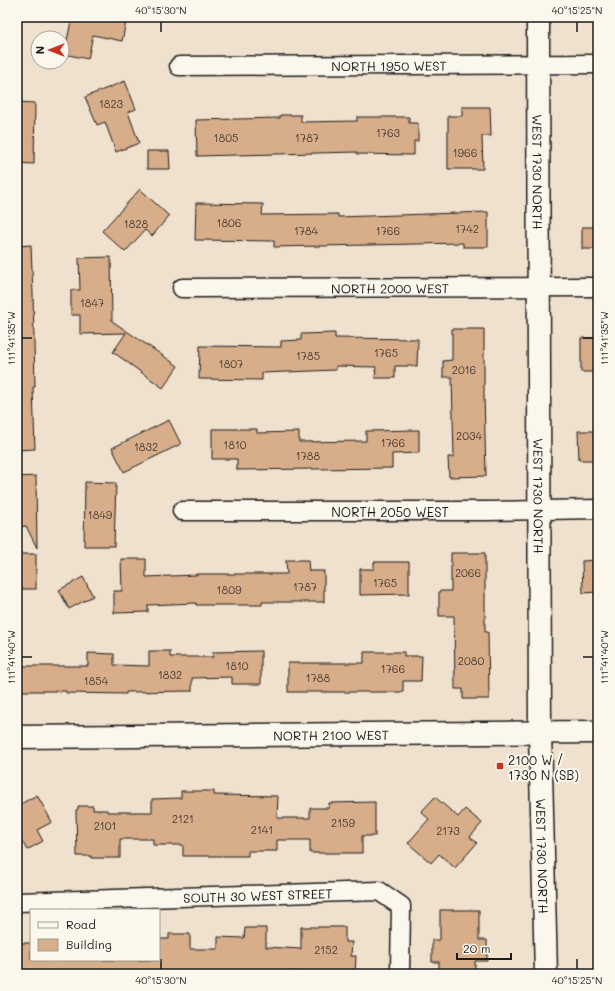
<svg xmlns="http://www.w3.org/2000/svg" width="615" height="991" font-family="Mali,sans-serif">
<style>
.building{fill:#d8ad89;stroke:#1c1c1c}
.lines{fill:none;stroke-linecap:round;stroke-linejoin:round}
.street-casing{stroke:#1c1c1c;stroke-width:21}
.secondary-casing{stroke:#1c1c1c;stroke-width:25}
.street{stroke:#fbf7ec;stroke-width:18}
.secondary{stroke:#fbf7ec;stroke-width:22}
.ticks{fill:none;stroke:#1c1c1c;stroke-width:1.5}
.poi-dot{fill:#c8321e;stroke:#fbf7ec;stroke-width:1.5}
.labels{text-anchor:middle;dominant-baseline:central;stroke-width:4;stroke-linejoin:round;paint-order:stroke}
.number-label{font-size:11px;fill:#4b4037}
.street-label{font-size:13px;fill:#1c1c1c;stroke:#fbf7ec}
.poi-label{font-size:13px;fill:#1c1c1c;stroke:#fbf7ec;text-anchor:start}
.neatline{fill:none;stroke:#1c1c1c;stroke-width:1.5}
.ticks-label{font-size:10px;text-anchor:middle;fill:#1c1c1c}
</style>
<rect width="100%" height="100%" fill="#f0e1ce"/>
<filter id="ink" filterUnits="userSpaceOnUse"><feTurbulence type="fractalNoise" baseFrequency=".025" numOctaves="2"/><feDisplacementMap in="SourceGraphic" scale="8" xChannelSelector="R" yChannelSelector="G"/><feConvolveMatrix kernelMatrix="1 2 1 2 8 2 1 2 1" color-interpolation-filters="sRGB"/></filter>
<g filter="url(#ink)">
<g class="building">
<polygon points="72,17 127,17 122,41 93,35 88,59 64,54"/>
<polygon points="125,81 136,109 128,112 139,143 116,152 105,122 97,125 85,97"/>
<polygon points="17,102 35,103 34,164 17,163"/>
<polygon points="462,107 490,107 491,136 482,136 483,169 448,169 448,116 462,116"/>
<polygon points="280,115 301,115 301,122 357,121 357,117 409,117 409,123 418,123 418,141 414,141 414,155 357,154 357,152 197,156 196,120 280,118"/>
<polygon points="147,151 169,151 170,169 147,169"/>
<polygon points="140,189 169,216 152,236 145,230 125,252 102,231"/>
<polygon points="196,203 263,204 262,215 338,214 338,217 488,212 488,247 463,247 463,243 274,247 274,241 195,240"/>
<rect x="582" y="227" width="16" height="22"/>
<polygon points="31,245 33,294 35,387 33,387 35,449 17,450 17,246"/>
<polygon points="111,257 112,321 178,366 163,388 113,352 126,333 80,334 80,315 71,315 71,290 80,290 79,258"/>
<polygon points="452,329 484,329 484,394 486,476 449,477 448,457 454,457 452,377 443,377 443,361 452,360"/>
<polygon points="335,333 335,338 418,339 417,366 395,366 395,378 375,378 376,367 336,366 336,370 262,373 262,380 199,379 200,346 281,347 281,341 301,340 301,334"/>
<rect x="581" y="338" width="17" height="34"/>
<polygon points="169,420 181,444 124,472 112,448"/>
<polygon points="212,429 257,429 257,433 299,432 299,442 366,441 366,431 419,430 419,453 392,454 392,468 237,470 237,459 212,459"/>
<polygon points="578,431 598,431 598,460 579,460"/>
<polygon points="36,476 37,548 26,526 17,527 17,477"/>
<polygon points="85,482 116,483 114,546 84,546"/>
<polygon points="451,553 485,553 485,632 488,632 489,699 463,699 463,689 455,689 454,616 439,616 439,591 451,591"/>
<rect x="17" y="554" width="19" height="35"/>
<polygon points="121,559 146,559 146,577 196,575 196,574 287,574 286,560 308,560 309,571 324,571 324,602 262,602 262,605 196,605 196,603 148,605 148,612 114,613 114,591 122,591"/>
<polygon points="598,560 598,592 583,593 582,561"/>
<polygon points="374,562 409,562 409,594 360,595 360,569 374,569"/>
<polygon points="83,577 93,596 69,609 59,590"/>
<polygon points="149,651 170,651 170,657 213,657 213,652 261,651 261,684 232,684 232,677 192,678 192,691 126,692 126,694 66,693 66,691 17,691 17,666 88,666 88,653 114,654 114,665 149,666"/>
<polygon points="364,652 404,652 404,656 422,656 421,681 403,681 403,692 288,692 288,663 364,663"/>
<polygon points="181,791 214,791 214,795 278,796 277,818 310,818 310,808 329,808 329,803 375,802 375,836 362,836 362,853 310,853 310,840 277,840 277,851 248,851 248,856 183,856 183,845 153,845 153,839 120,839 120,858 91,858 91,856 77,856 76,810 78,809 78,806 93,806 93,810 107,810 107,812 152,812 152,799 181,798"/>
<polygon points="37,795 52,822 37,830 43,841 27,850 17,832 17,806"/>
<polygon points="435,797 458,817 465,809 482,823 470,837 477,843 455,868 439,854 431,863 408,843 429,819 421,812"/>
<polygon points="440,910 479,910 479,940 487,940 487,961 475,961 475,973 439,973 439,962 432,962 432,940 440,940"/>
<polygon points="301,927 345,927 345,942 352,942 351,956 356,956 355,974 300,974 300,972 268,971 268,974 17,974 17,943 31,943 31,960 159,960 159,939 169,939 169,934 190,934 190,949 218,949 218,937 244,938 245,928 266,928 266,947 301,949"/>
</g>
<g class="lines">
<defs>
<g id="street">
<path id="s1" d="M179,66L598,64"/>
<path id="s2" d="M182,288L598,287"/>
<path id="s3" d="M182,511H488L598,509"/>
<path id="s4" d="M17,902L379,891L401,906L400,974"/>
</g>
<g id="secondary">
<path id="s5" d="M538,17L540,732L546,974"/>
<path id="s6" d="M17,737L598,732"/>
</g>
</defs>
<use href="#street" class="street-casing"/>
<use href="#secondary" class="secondary-casing"/>
<use href="#street" class="street"/>
<use href="#secondary" class="secondary"/>
</g>
</g>
<path class="ticks" d="M161,22V32M577,22V32M22,338H32M583,338H593M22,657H32M583,657H593M161,959V969M577,959V969"/>
<rect class="poi-dot" x="496" y="762" width="8" height="8" rx="2"/>
<g class="labels">
<g class="number-label">
<text x="111" y="103">1823</text>
<text x="388" y="132">1763</text>
<text x="226" y="137">1805</text>
<text x="307" y="137">1787</text>
<text x="465" y="152">1966</text>
<text x="229" y="222">1806</text>
<text x="136" y="223">1828</text>
<text x="467" y="228">1742</text>
<text x="306" y="230">1784</text>
<text x="388" y="230">1766</text>
<text x="92" y="302">1847</text>
<text x="386" y="352">1765</text>
<text x="308" y="355">1785</text>
<text x="231" y="363">1807</text>
<text x="464" y="369">2016</text>
<text x="469" y="435">2034</text>
<text x="393" y="442">1766</text>
<text x="235" y="444">1810</text>
<text x="146" y="446">1832</text>
<text x="308" y="455">1788</text>
<text x="100" y="514">1849</text>
<text x="468" y="572">2066</text>
<text x="385" y="582">1765</text>
<text x="305" y="586">1787</text>
<text x="229" y="589">1809</text>
<text x="471" y="660">2080</text>
<text x="237" y="665">1810</text>
<text x="393" y="668">1766</text>
<text x="170" y="674">1832</text>
<text x="318" y="677">1788</text>
<text x="96" y="680">1854</text>
<text x="183" y="818">2121</text>
<text x="343" y="822">2159</text>
<text x="105" y="825">2101</text>
<text x="262" y="829">2141</text>
<text x="448" y="830">2173</text>
<text x="326" y="949">2152</text>
</g>
<g class="street-label">
<text stroke="none"><textPath href="#s1" startOffset="210">NORTH 1950 WEST</textPath></text>
<text stroke="none"><textPath href="#s5" startOffset="155">WEST 1730 NORTH</textPath></text>
<text stroke="none"><textPath href="#s2" startOffset="208">NORTH 2000 WEST</textPath></text>
<text stroke="none"><textPath href="#s5" startOffset="479">WEST 1730 NORTH</textPath></text>
<text stroke="none"><textPath href="#s3" startOffset="208">NORTH 2050 WEST</textPath></text>
<text stroke="none"><textPath href="#s6" startOffset="314">NORTH 2100 WEST</textPath></text>
<text stroke="none"><textPath href="#s5" startOffset="839">WEST 1730 NORTH</textPath></text>
<text stroke="none"><textPath href="#s4" startOffset="241">SOUTH 30 WEST STREET</textPath></text>
</g>
<g class="poi-label">
<text x="508" y="759">2100 W /<tspan x="508" dy="15">1730 N (SB)</tspan></text>
</g>
</g>
<rect width="615" height="991" fill="none" stroke="#fbf7ec" stroke-width="44"/>
<rect x="30" y="909" width="130" height="52" fill="#fbf7ec" stroke="#a29f99"/>
<rect x="38" y="922" width="20" height="6" fill="#fbf7ec" stroke="#a29f99"/>
<text x="66" y="929" font-size="12" fill="#1c1c1c">Road</text>
<rect x="38" y="939" width="20" height="12" fill="#d8ad89" stroke="#a29f99"/>
<text x="66" y="949" font-size="12" fill="#1c1c1c">Building</text>
<g transform="translate(50 50) rotate(270)"><circle r="19" fill="#fbf7ec" stroke="#a29f99"/>
<path d="M0-3L7 15L0 10L-7 15Z" fill="#c8321e"/>
<text y="-6" font-size="11" font-weight="bold" text-anchor="middle" fill="#1c1c1c">N</text>
</g>
<path d="M457 953v6h54v-6" fill="none" stroke="#1c1c1c" stroke-width="2"/>
<text x="463" y="953" font-size="12" fill="#1c1c1c" stroke="#fbf7ec" stroke-width="3" paint-order="stroke">20 m</text>
<rect x="22" y="22" width="571" height="947" class="neatline"/>
<g class="ticks-label">
<text x="161" y="14">40°15'30"N</text>
<text x="577" y="14">40°15'25"N</text>
<text transform="translate(604 338) rotate(-90)" y="4">111°41'35"W</text>
<text transform="translate(11 338) rotate(-90)" y="4">111°41'35"W</text>
<text transform="translate(11 657) rotate(-90)" y="4">111°41'40"W</text>
<text transform="translate(604 657) rotate(-90)" y="4">111°41'40"W</text>
<text x="161" y="984">40°15'30"N</text>
<text x="577" y="984">40°15'25"N</text>
</g>
</svg>
